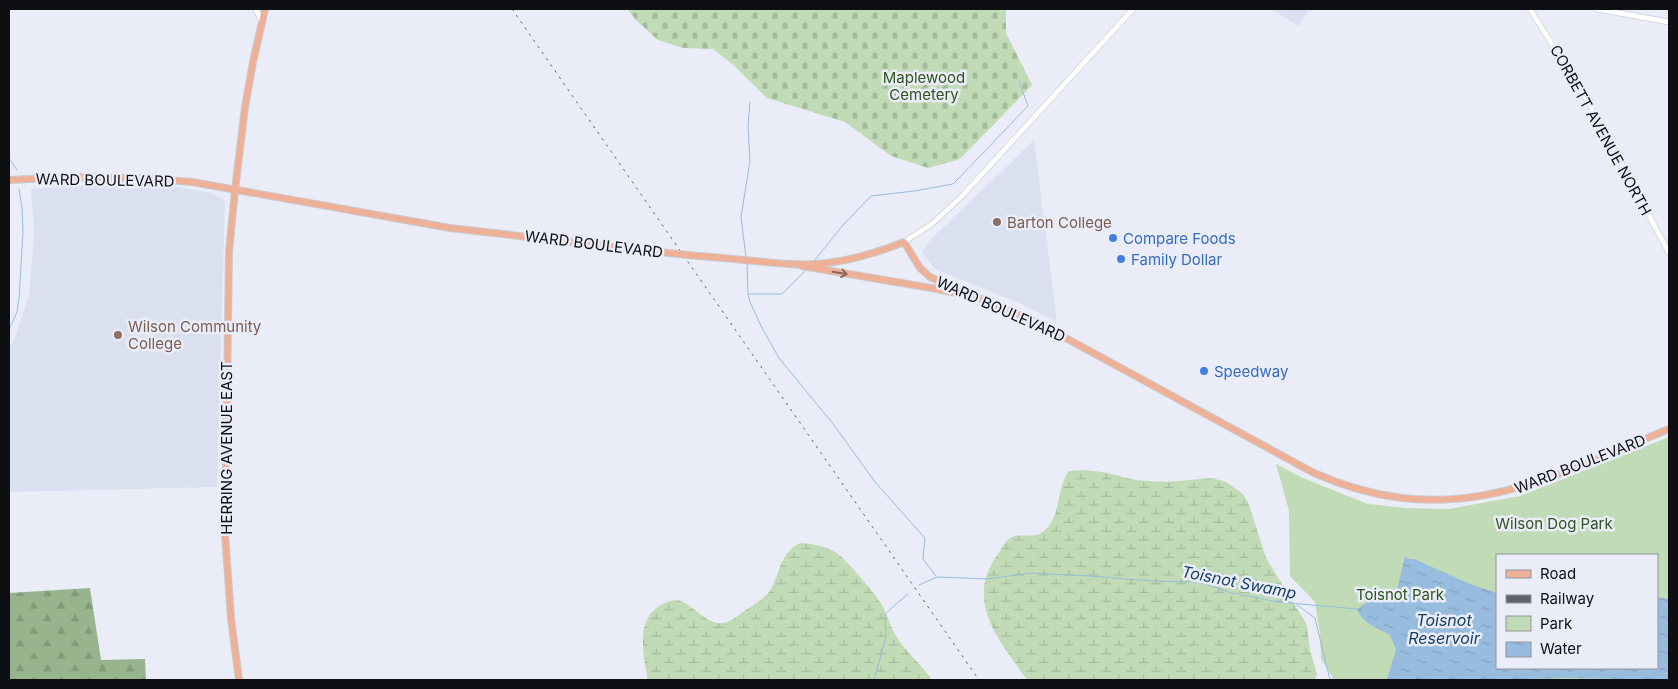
<svg xmlns="http://www.w3.org/2000/svg" width="1678" height="689" font-family="Inter,sans-serif">
<style>
.built{fill:#dbe0f1}
.green{fill:#c0dbb6;fill-rule:evenodd}
.forest{fill:url(#forest-firs)}
.wetland{fill:url(#wetland-marsh)}
.cemetery{fill:url(#cemetery-stones)}
.water{fill:url(#water-ripples)}
.lines{fill:none;stroke-linecap:round;stroke-linejoin:round}
.stream{stroke:#97bcde;stroke-width:1}
.minor-casing{stroke:#bfc3cd;stroke-width:6}
.major-casing{stroke:#cacacb;stroke-width:8}
.minor{stroke:#fff;stroke-width:5}
.major{stroke:#efb098;stroke-width:6}
.rail{stroke:#616369;stroke-width:1;stroke-dasharray:2.5 5;stroke-linecap:butt}
.major-bridge-casing{stroke:#cacacb;stroke-width:8;stroke-linecap:butt}
.major-bridge{stroke:#efb098;stroke-width:6}
.oneway{stroke:#8a685c}
.education-dot{fill:#8d6e63;stroke:#eaedf8;stroke-width:2}
.shop-dot{fill:#3f7fe0;stroke:#eaedf8;stroke-width:2}
.labels{text-anchor:middle;dominant-baseline:central;stroke-width:5;stroke-linejoin:round;paint-order:stroke}
.park-label{font-size:15px;fill:#2d541d;stroke:#eaedf8}
.street-label{font-size:15px;fill:#0e0f12;stroke:#eaedf8}
.education-label{font-size:15px;fill:#785e54;stroke:#eaedf8;text-anchor:start}
.shop-label{font-size:15px;fill:#366cbe;stroke:#eaedf8;text-anchor:start}
.water-label{font-size:16px;font-style:italic;fill:#123d5e;stroke:#eaedf8}
</style>
<defs>
<pattern id="forest-firs" width="22" height="20" patternUnits="userSpaceOnUse" patternTransform="scale(1.25)"><rect width="22" height="20" fill="#97b48d"/><path d="M5 1l3.5 6h-7zM16 11l3.5 6h-7z" fill="#819a79"/></pattern>
<pattern id="wetland-marsh" width="20" height="14" patternUnits="userSpaceOnUse" patternTransform="scale(1.25)"><rect width="20" height="14" fill="#c0dbb6"/><path d="M1 5h8M5 5V1M11 12h8M15 12V8" fill="none" stroke="#a4bb9b"/></pattern>
<pattern id="cemetery-stones" width="16" height="16" patternUnits="userSpaceOnUse" patternTransform="scale(1.25)"><rect width="16" height="16" fill="#c0dbb6"/><path d="M2 7V4a2 2 0 0 1 4 0v3zM10 15v-3a2 2 0 0 1 4 0v3z" fill="#a4bb9b"/></pattern>
<pattern id="water-ripples" width="26" height="14" patternUnits="userSpaceOnUse" patternTransform="scale(1.25)"><rect width="26" height="14" fill="#97bcde"/><path d="M2 4q2-2 4 0t4 0M15 11q2-2 4 0t4 0" fill="none" stroke="#81a0bd"/></pattern>
</defs>
<rect width="100%" height="100%" fill="#eaedf8"/>
<g class="built">
<polygon points="1271,9 1309,9 1299,26"/>
<polygon points="1034,140 1057,322 1019,303 935,269 922,253 930,240"/>
<polygon points="106,184 172,186 212,193 225,200 217,487 9,492 9,348 14,340 29,295 34,234 31,189"/>
</g>
<path class="green" d="M1669,437V680H1334L1321,659L1320,634L1315,602L1290,576L1289,511L1276,464L1303,478L1368,504L1406,508L1449,509L1520,496ZM1497,555H1657V668H1497Z"/>
<polygon class="forest" points="90,588 101,660 145,659 146,680 9,680 9,593"/>
<g class="wetland">
<path d="M1082,470L1103,472L1135,480L1165,482L1213,478L1226,482L1242,493L1248,502L1266,558L1307,625L1310,650L1317,674L1315,680H1027C1002,643 964,604 996,557C1000,552 1004,542 1009,539C1021,530 1035,543 1048,527C1061,512 1057,487 1069,471Z"/>
<path d="M801,543C813,544 826,546 837,553C844,557 878,597 882,605C888,617 892,631 900,642C910,656 923,666 932,680H647V676C643,651 635,618 663,604C668,601 675,599 681,601C693,606 705,621 717,623C726,625 737,617 744,611C753,605 765,599 771,589C780,573 781,550 801,543Z"/>
</g>
<polygon class="cemetery" points="627,9 1006,9 1006,33 1032,85 960,159 928,168 891,156 845,122 767,98 731,63 713,49 683,48 658,40 636,20"/>
<path class="water" d="M1405,556L1409,559H1414L1470,584L1497,593V668H1657V597L1669,599V680L1566,678L1508,680H1387L1396,650L1390,635C1376,627 1364,625 1357,609L1369,601L1397,590Z"/>
<g class="lines">
<g class="stream">
<polyline points="9,158 17,170"/>
<polyline points="746,257 741,217 750,161 748,126 750,102"/>
<polyline points="814,261 844,224 871,196 914,191 953,184 959,178 1028,106 1019,81"/>
<polyline points="747,264 748,294 750,302 762,328 779,358 834,425 875,482 925,538 923,559 936,576"/>
<polyline points="749,294 782,294 807,269"/>
<polyline points="9,330 17,312 19,299 23,232 22,208 19,189"/>
<polyline points="919,585 937,577 987,579 1032,573 1090,576 1151,581 1200,582 1232,593 1278,602 1357,609"/>
<polyline points="1297,605 1315,618 1330,680"/>
<polyline points="874,680 886,637 885,614 908,594"/>
</g>
<defs>
<g id="minor">
<polyline points="256,9 262,22"/>
<polyline points="1530,9 1590,105 1669,253"/>
<polyline points="1597,9 1669,22"/>
<polyline points="904,242 932,224 962,196 1133,9"/>
</g>
<g id="major">
<polyline points="9,180 73,177 141,178 192,182 450,228 659,252"/>
<path d="M698,256C729,258 759,262 790,264C829,267 869,256 904,242L920,268L930,277L1040,324L1314,473C1450,533 1543,481 1669,429"/>
<polyline points="802,266 937,289 969,296"/>
<polyline points="239,680 231,618 225,534 229,252 235,190 245,107 253,62 265,9"/>
</g>
</defs>
<use href="#minor" class="minor-casing"/>
<use href="#major" class="major-casing"/>
<use href="#minor" class="minor"/>
<use href="#major" class="major"/>
<polyline class="rail" points="512,9 979,680"/>
<defs>
<polyline id="major-bridge" points="659,252 698,256"/>
</defs>
<use href="#major-bridge" class="major-bridge-casing"/>
<use href="#major-bridge" class="major-bridge"/>
</g>
<defs><path id="oneway-shaft" d="M-6 0H5M1.5-3L5.5 0L1.5 3" fill="none" stroke-width="1.6" stroke-linecap="round" stroke-linejoin="round" transform="scale(1.25)"/></defs>
<use class="oneway" href="#oneway-shaft" transform="translate(840 273) rotate(10)"/>
<g class="education-dot">
<circle cx="997" cy="222" r="5"/>
<circle cx="118" cy="335" r="5"/>
</g>
<g class="shop-dot">
<circle cx="1113" cy="238" r="5"/>
<circle cx="1121" cy="259" r="5"/>
<circle cx="1204" cy="371" r="5"/>
</g>
<g class="labels">
<g class="park-label">
<text x="924" y="77">Maplewood<tspan x="924" dy="17">Cemetery</tspan></text>
<text x="1554" y="523">Wilson Dog Park</text>
<text x="1400" y="594">Toisnot Park</text>
</g>
<g class="street-label">
<text transform="translate(1601 130) rotate(61)">CORBETT AVENUE NORTH</text>
<text transform="translate(105 180) rotate(1)">WARD BOULEVARD</text>
<text transform="translate(594 244) rotate(7)">WARD BOULEVARD</text>
<text transform="translate(1001 309) rotate(24)">WARD BOULEVARD</text>
<text transform="translate(226 448) rotate(-90)">HERRING AVENUE EAST</text>
<text transform="translate(1580 464) rotate(-21)">WARD BOULEVARD</text>
</g>
<g class="education-label">
<text x="1007" y="222">Barton College</text>
<text x="128" y="326">Wilson Community<tspan x="128" dy="17">College</tspan></text>
</g>
<g class="shop-label">
<text x="1123" y="238">Compare Foods</text>
<text x="1131" y="259">Family Dollar</text>
<text x="1214" y="371">Speedway</text>
</g>
<g class="water-label">
<text transform="translate(1239 582) rotate(11)">Toisnot Swamp</text>
<text x="1444" y="620">Toisnot<tspan x="1444" dy="18">Reservoir</tspan></text>
</g>
</g>
<rect width="1678" height="689" fill="none" stroke="#0e0f12" stroke-width="20"/>
<rect x="1496" y="554" width="162" height="115" fill="#eaedf8" stroke="#92949c"/>
<rect x="1506" y="570" width="25" height="8" fill="#efb098" stroke="#92949c"/>
<text x="1540" y="579" font-size="15" fill="#0e0f12">Road</text>
<rect x="1506" y="595" width="25" height="8" fill="#616369" stroke="#92949c"/>
<text x="1540" y="604" font-size="15" fill="#0e0f12">Railway</text>
<rect x="1506" y="616" width="25" height="15" fill="#c0dbb6" stroke="#92949c"/>
<text x="1540" y="629" font-size="15" fill="#0e0f12">Park</text>
<rect x="1506" y="642" width="25" height="15" fill="url(#water-ripples)" stroke="#92949c"/>
<text x="1540" y="654" font-size="15" fill="#0e0f12">Water</text>
</svg>
